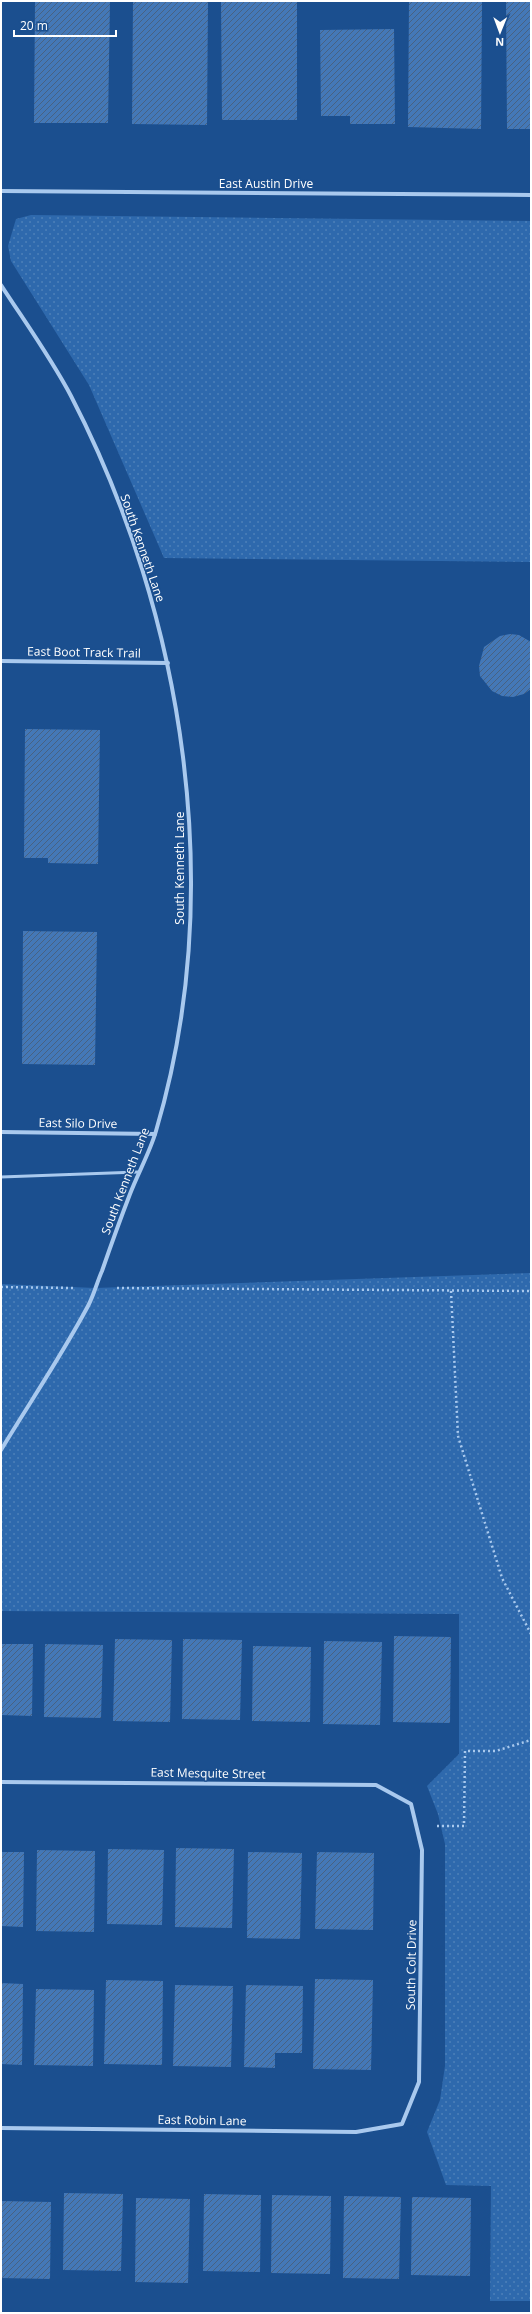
<svg xmlns="http://www.w3.org/2000/svg" width="532" height="2314" font-family="'Open Sans',sans-serif">
<style>
.park{fill:url(#park-dots)}
.building{fill:url(#building-hatch)}
.lines{fill:none;stroke-linecap:round;stroke-linejoin:round}
.path{stroke:#a9c9ee;stroke-width:2.5;stroke-dasharray:2 3;stroke-linecap:butt}
.lane{stroke:#a9c9ee;stroke-width:3}
.street{stroke:#a9c9ee;stroke-width:4}
.labels{text-anchor:middle;dominant-baseline:central;stroke-width:3;stroke-linejoin:round;paint-order:stroke}
.street-label{font-size:12px;fill:#fff;stroke:#1b4f8f}
</style>
<defs>
<pattern id="park-dots" width="8" height="8" patternUnits="userSpaceOnUse"><rect width="8" height="8" fill="#2e69ad"/><path d="M2 2h.1M6 6h.1" fill="none" stroke="#4d80b9" stroke-width="1.8" stroke-linecap="round"/></pattern>
<pattern id="building-hatch" width="6" height="6" patternUnits="userSpaceOnUse"><rect width="6" height="6" fill="#4478b7"/><path d="M-1 1l2-2M0 6l6-6M5 7l2-2" fill="none" stroke="#486282"/></pattern>
</defs>
<rect width="100%" height="100%" fill="#1b4f8f"/>
<g class="park">
<polygon points="31,215 531,221 531,562 164,558 89,385 11,261 8,246 16,219"/>
<polygon points="531,1273 531,2301 490,2301 491,2186 446,2185 427,2132 440,2100 445,2066 445,1844 438,1814 427,1786 459,1754 459,1614 1,1611 1,1284 95,1288"/>
</g>
<g class="building">
<polygon points="35,1 110,1 108,123 34,123"/>
<polygon points="133,1 208,1 207,125 132,124"/>
<polygon points="221,1 297,1 297,120 222,120"/>
<polygon points="409,1 482,1 481,129 408,127"/>
<polygon points="506,1 531,1 531,129 507,129"/>
<polygon points="394,29 395,124 350,124 350,116 321,116 320,30"/>
<polygon points="510,634 519,635 531,642 531,689 524,694 513,697 502,696 492,691 480,676 479,666 484,647 500,636"/>
<polygon points="25,729 100,730 98,864 48,863 48,858 24,858"/>
<polygon points="23,931 97,932 95,1065 22,1064"/>
<polygon points="394,1636 451,1637 450,1723 393,1722"/>
<polygon points="115,1639 172,1640 170,1722 113,1721"/>
<polygon points="183,1639 242,1640 240,1720 182,1719"/>
<polygon points="324,1641 382,1642 380,1725 323,1724"/>
<polygon points="1,1644 33,1644 32,1716 1,1715"/>
<polygon points="45,1644 103,1645 101,1718 44,1717"/>
<polygon points="253,1646 311,1647 310,1722 252,1721"/>
<polygon points="176,1848 234,1849 232,1928 175,1927"/>
<polygon points="108,1849 164,1850 162,1925 107,1924"/>
<polygon points="37,1850 95,1851 94,1932 36,1931"/>
<polygon points="1,1852 24,1852 23,1927 1,1926"/>
<polygon points="248,1852 302,1853 300,1939 247,1938"/>
<polygon points="317,1852 374,1853 373,1930 315,1929"/>
<polygon points="315,1979 373,1980 371,2070 313,2069"/>
<polygon points="106,1980 163,1981 162,2065 104,2064"/>
<polygon points="1,1983 23,1984 22,2065 1,2064"/>
<polygon points="175,1985 233,1986 231,2067 173,2066"/>
<polygon points="246,1985 303,1986 302,2053 275,2053 275,2068 244,2067"/>
<polygon points="36,1989 94,1990 93,2066 34,2065"/>
<polygon points="64,2193 123,2194 121,2271 63,2270"/>
<polygon points="204,2194 261,2195 260,2272 203,2271"/>
<polygon points="272,2195 331,2196 330,2274 271,2273"/>
<polygon points="344,2196 401,2197 399,2279 343,2278"/>
<polygon points="412,2197 471,2198 470,2276 411,2275"/>
<polygon points="136,2198 190,2199 188,2283 135,2282"/>
<polygon points="1,2201 51,2202 50,2279 1,2278"/>
</g>
<g class="lines">
<g class="path">
<polyline points="1,1287 74,1288"/>
<polyline points="117,1288 531,1291"/>
<polyline points="451,1291 458,1436 502,1578 531,1634"/>
<polyline points="437,1826 464,1826 465,1751 496,1751 531,1740"/>
</g>
<polyline class="lane" points="1,1177 138,1172"/>
<g class="street">
<polyline points="1,191 531,195"/>
<path d="M1,285C25,322 51,358 71,396C185,616 227,891 156,1131C150,1152 138,1173 130,1194C120,1220 111,1245 102,1271C97,1282 94,1295 88,1306C62,1355 30,1402 1,1450"/>
<polyline points="1,661 168,663"/>
<polyline points="1,1132 155,1134"/>
<polyline points="1,1782 376,1785 411,1804 422,1850 419,2082 402,2124 356,2132 1,2128"/>
</g>
</g>
<g class="labels">
<g class="street-label">
<text x="266" y="183">East Austin Drive</text>
<text transform="translate(143 548) rotate(71)">South Kenneth Lane</text>
<text transform="translate(84 652) rotate(1)">East Boot Track Trail</text>
<text transform="translate(179 868) rotate(-90)">South Kenneth Lane</text>
<text transform="translate(78 1123) rotate(1)">East Silo Drive</text>
<text transform="translate(125 1181) rotate(-69)">South Kenneth Lane</text>
<text transform="translate(208 1773) rotate(1)">East Mesquite Street</text>
<text transform="translate(411 1965) rotate(-89)">South Colt Drive</text>
<text transform="translate(202 2120) rotate(1)">East Robin Lane</text>
</g>
</g>
<rect width="532" height="2314" fill="none" stroke="#ffffff" stroke-width="4"/>
<g transform="translate(500 32) rotate(181)" stroke="#1b4f8f" stroke-width="3" paint-order="stroke">
<path d="M0-3L7 15L0 10L-7 15Z" fill="#ffffff"/>
<text y="-6" font-size="11" font-weight="bold" text-anchor="middle" fill="#ffffff">N</text>
</g>
<path d="M14 30v6h102v-6" fill="none" stroke="#ffffff" stroke-width="2"/>
<text x="20" y="30" font-size="12" fill="#ffffff" stroke="#1b4f8f" stroke-width="3" paint-order="stroke">20 m</text>
</svg>
